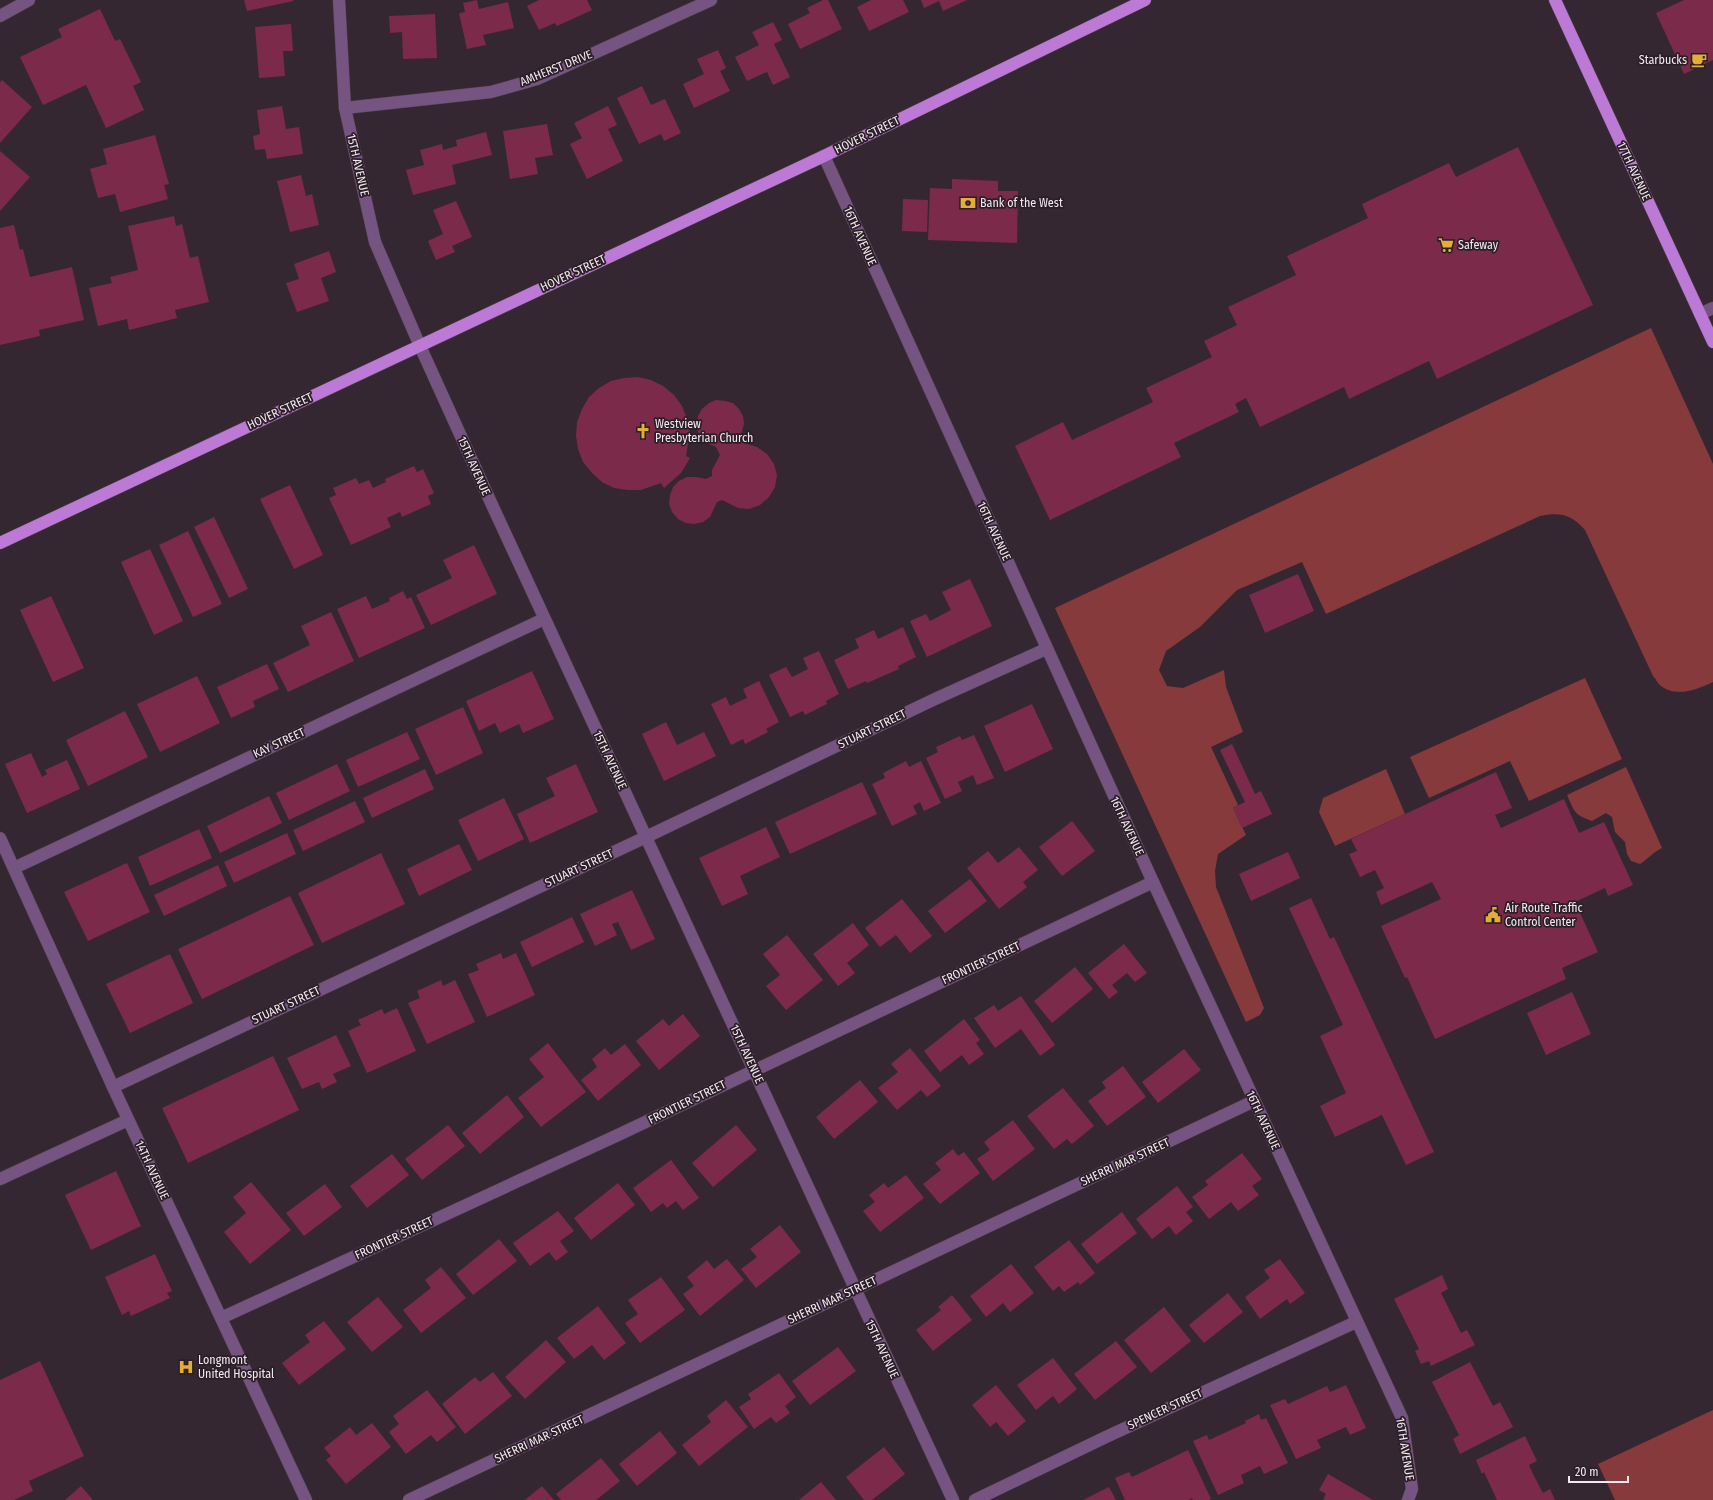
<svg xmlns="http://www.w3.org/2000/svg" width="1713" height="1500" font-family="'Fira Sans Condensed',sans-serif">
<style>
.green{fill:#863a3c}
.building{fill:#7b2a4a}
.lines{fill:none;stroke-linecap:round;stroke-linejoin:round}
.minor-casing{stroke:#50424c;stroke-width:13}
.major-casing{stroke:#50424c;stroke-width:13}
.minor{stroke:#755481;stroke-width:12}
.major{stroke:#bd79d6;stroke-width:12}
.labels{text-anchor:middle;dominant-baseline:central;stroke-width:3.5;stroke-linejoin:round;paint-order:stroke}
.poi-label{font-size:12px;fill:#f3eaf0;stroke:#2b1e27;text-anchor:start}
.street-label{font-size:12px;fill:#f3eaf0;stroke:#2b1e27}
</style>
<rect width="100%" height="100%" fill="#352731"/>
<g class="green">
<path d="M1651,328L1713,464V682C1698,689 1677,698 1661,686C1658,684 1656,679 1653,676L1585,530C1571,514 1560,512 1540,516L1326,614L1302,562L1237,590L1200,627L1166,651L1159,670L1167,686L1183,688L1224,670L1226,687L1243,732L1211,747L1238,805L1233,808L1246,835L1218,854L1215,871L1216,887L1264,1008L1260,1015L1246,1022L1055,608Z"/>
<polygon points="1585,678 1622,759 1529,801 1510,761 1429,798 1410,757"/>
<path d="M1626,767L1662,848C1653,852 1648,859 1640,864L1631,861L1627,854L1625,842L1615,832L1612,817L1606,813L1592,821C1573,814 1575,812 1567,795Z"/>
<polygon points="1386,769 1405,814 1335,846 1319,812 1323,798"/>
<polygon points="1713,1410 1713,1500 1615,1500 1598,1464"/>
</g>
<g class="building">
<polygon points="244,0 293,0 293,1 247,11"/>
<polygon points="477,0 479,9 508,2 514,28 483,35 486,45 467,49 459,13 465,12 463,3"/>
<polygon points="539,0 587,0 592,10 557,26 555,23 539,30 527,6"/>
<polygon points="823,0 828,0 842,29 800,49 788,24 810,13 807,8"/>
<polygon points="871,0 903,0 909,12 869,31 857,7"/>
<polygon points="921,0 967,0 943,11 939,1 924,8"/>
<polygon points="1684,0 1713,0 1713,60 1684,74 1656,13"/>
<polygon points="100,9 115,41 120,39 141,82 133,86 144,110 106,128 86,85 43,105 20,57 62,37 58,29"/>
<polygon points="435,14 437,58 403,59 402,32 390,33 389,16"/>
<polygon points="773,22 782,40 774,44 790,77 773,85 767,72 747,81 735,57 759,45 752,32"/>
<polygon points="291,24 293,51 283,51 285,76 259,78 255,27"/>
<polygon points="718,50 726,68 720,71 730,91 694,108 683,84 704,74 697,59"/>
<polygon points="2,80 32,107 0,143 0,82"/>
<polygon points="642,86 651,105 665,99 681,133 664,141 661,134 639,144 617,98"/>
<polygon points="282,106 286,129 299,127 303,154 267,159 265,149 255,150 253,136 260,134 257,110"/>
<polygon points="608,106 617,125 608,129 623,161 587,179 570,144 582,138 574,123"/>
<polygon points="547,124 553,155 535,158 538,174 510,179 503,131"/>
<polygon points="486,132 492,155 452,165 456,184 413,195 406,170 424,165 420,150 442,144 443,150 457,146 456,140"/>
<polygon points="155,135 169,184 164,185 168,199 120,212 115,194 98,198 90,169 107,164 103,149"/>
<polygon points="1518,147 1593,305 1437,379 1429,361 1349,399 1344,387 1260,427 1246,398 1235,404 1239,412 1174,443 1181,457 1050,520 1015,446 1063,422 1072,440 1153,402 1146,388 1212,357 1204,341 1237,325 1228,307 1296,275 1287,256 1368,218 1362,204 1449,163 1456,177"/>
<polygon points="0,151 30,177 0,211"/>
<polygon points="301,175 306,196 312,194 319,225 290,232 277,181"/>
<polygon points="952,179 998,181 998,191 1018,191 1017,243 928,240 930,188 952,189"/>
<polygon points="903,199 928,200 927,232 902,231"/>
<polygon points="456,201 472,237 452,246 455,252 436,260 428,241 443,234 433,210"/>
<polygon points="174,216 176,226 182,224 190,258 198,256 209,302 175,310 177,318 129,330 127,319 98,326 89,288 112,283 110,277 138,270 128,226"/>
<polygon points="14,225 20,250 23,249 30,277 72,267 84,320 39,330 40,336 0,345 0,228"/>
<polygon points="329,251 336,272 321,278 329,301 297,312 286,283 299,279 294,264"/>
<polygon points="638,377 651,380 663,386 674,395 682,406 687,419 690,432 686,456 690,458 681,473 664,488 661,483 641,490 628,490 614,488 602,482 592,473 583,462 578,449 576,436 577,422 582,409 589,397 599,388 611,381 624,378"/>
<polygon points="716,400 725,401 733,403 739,409 743,416 744,424 740,438 744,443 757,447 767,454 774,464 777,475 775,487 769,497 760,505 749,509 738,508 722,500 717,502 710,517 703,522 694,524 686,523 678,519 672,512 669,504 670,495 673,487 679,481 687,477 696,477 706,479 712,476 712,470 720,455 716,447 709,444 702,439 698,432 697,424 698,416 702,409 709,403"/>
<polygon points="414,466 417,472 423,469 434,493 428,496 431,504 402,517 400,512 387,518 391,527 351,545 329,498 336,495 333,488 356,478 359,484 369,480 373,488 386,482 385,479"/>
<polygon points="290,485 323,555 294,569 260,499"/>
<polygon points="214,517 248,589 229,598 194,527"/>
<polygon points="188,531 222,604 193,617 159,545"/>
<polygon points="474,545 497,594 431,625 416,595 452,578 443,560"/>
<polygon points="150,549 183,621 154,635 121,562"/>
<polygon points="1298,574 1314,611 1265,633 1249,595"/>
<polygon points="970,579 992,626 927,657 910,621 926,614 930,621 951,610 942,592"/>
<polygon points="403,591 407,599 411,597 425,628 359,658 337,609 366,596 372,609 390,601 389,598"/>
<polygon points="51,596 84,668 53,682 20,610"/>
<polygon points="331,612 354,661 288,692 273,663 310,645 301,626"/>
<polygon points="903,627 916,657 898,666 899,669 867,683 866,681 848,689 834,660 859,648 855,639 874,630 878,639"/>
<polygon points="819,651 839,694 826,701 827,704 805,715 803,711 790,717 769,675 786,667 792,677 808,669 803,658"/>
<polygon points="267,664 279,689 253,701 255,707 231,718 217,687"/>
<polygon points="532,671 554,719 523,733 519,724 500,733 495,723 479,731 466,701"/>
<polygon points="197,676 220,723 160,752 137,704"/>
<polygon points="759,681 779,722 766,729 768,732 745,744 743,739 731,745 711,704 726,697 730,706 738,702 747,698 743,689"/>
<polygon points="1032,704 1053,749 1005,772 984,726"/>
<polygon points="463,707 483,753 436,775 415,729"/>
<polygon points="125,711 148,757 88,786 66,740"/>
<polygon points="666,722 677,745 704,732 716,756 664,781 642,734"/>
<polygon points="407,732 420,759 358,787 346,760"/>
<polygon points="974,735 994,778 977,785 973,775 958,782 962,791 945,799 926,758 938,752 936,747 960,736 962,740"/>
<polygon points="1232,744 1255,794 1261,791 1272,814 1242,828 1233,808 1245,802 1220,750"/>
<polygon points="31,753 42,777 47,774 45,770 67,760 80,789 27,813 5,764"/>
<polygon points="906,761 909,767 921,761 941,803 924,811 920,802 913,806 917,814 892,826 872,784 885,778 883,773"/>
<polygon points="337,764 350,791 289,820 276,793"/>
<polygon points="576,764 598,812 530,843 517,814 555,796 546,778"/>
<polygon points="425,769 434,789 372,818 363,798"/>
<polygon points="1496,772 1512,808 1495,815 1501,828 1564,799 1579,833 1604,822 1633,885 1608,896 1605,888 1575,902 1598,952 1562,968 1566,979 1435,1039 1407,977 1405,978 1381,926 1441,899 1432,882 1381,905 1376,892 1384,888 1375,870 1360,877 1349,854 1357,851 1351,839"/>
<polygon points="862,782 877,814 790,854 775,822"/>
<polygon points="269,796 282,823 220,853 207,826"/>
<polygon points="504,798 524,839 478,861 458,820"/>
<polygon points="355,801 365,822 303,851 293,830"/>
<polygon points="1072,821 1095,851 1062,876 1039,847"/>
<polygon points="766,827 780,857 740,876 748,894 722,906 699,858"/>
<polygon points="199,829 212,858 150,886 138,857"/>
<polygon points="287,833 296,854 234,883 224,862"/>
<polygon points="459,844 472,870 419,896 407,869"/>
<polygon points="1019,847 1038,870 1023,882 1027,887 999,909 967,868 988,851 998,863"/>
<polygon points="1288,852 1300,878 1251,901 1239,874"/>
<polygon points="381,853 405,904 322,943 298,893"/>
<polygon points="127,863 150,912 88,941 64,892"/>
<polygon points="218,865 227,886 164,916 154,895"/>
<polygon points="970,879 987,901 945,933 928,911"/>
<polygon points="632,890 655,939 631,950 618,922 612,924 617,935 595,946 580,914"/>
<polygon points="290,896 314,945 202,999 178,949"/>
<polygon points="1311,898 1330,939 1334,937 1434,1152 1406,1165 1382,1115 1335,1137 1320,1106 1346,1093 1320,1036 1343,1025 1289,908"/>
<polygon points="902,899 932,936 910,953 896,935 880,947 865,928"/>
<polygon points="572,917 584,942 532,967 520,942"/>
<polygon points="853,923 869,945 847,963 855,973 838,986 813,954"/>
<polygon points="787,935 823,980 786,1010 766,986 780,975 763,954"/>
<polygon points="1124,944 1147,973 1135,982 1127,973 1112,985 1118,992 1109,999 1088,973"/>
<polygon points="501,953 503,959 516,953 535,995 487,1017 468,974 479,970 476,964"/>
<polygon points="170,954 193,1003 130,1033 106,984"/>
<polygon points="1075,967 1093,989 1052,1023 1034,1001"/>
<polygon points="441,980 443,986 455,980 475,1022 427,1044 408,1003 420,998 417,991"/>
<polygon points="1572,992 1591,1034 1546,1055 1527,1013"/>
<polygon points="1021,996 1055,1045 1040,1056 1021,1029 995,1048 974,1018 994,1005 998,1011"/>
<polygon points="397,1008 416,1051 367,1073 348,1031 361,1025 358,1020 382,1009 384,1014"/>
<polygon points="683,1014 700,1036 659,1070 636,1041 663,1019 669,1026"/>
<polygon points="964,1019 980,1040 976,1043 984,1054 969,1065 962,1055 940,1072 924,1051"/>
<polygon points="336,1035 351,1066 333,1074 337,1082 322,1089 319,1082 302,1089 287,1058"/>
<polygon points="548,1043 586,1092 541,1127 518,1098 544,1077 529,1059"/>
<polygon points="625,1044 641,1065 598,1101 581,1080 597,1067 592,1059 605,1048 611,1055"/>
<polygon points="910,1048 941,1086 927,1097 921,1090 897,1110 878,1088 898,1072 891,1064"/>
<polygon points="1184,1049 1201,1070 1158,1103 1142,1082"/>
<polygon points="273,1056 299,1110 188,1163 162,1108"/>
<polygon points="1123,1066 1146,1097 1107,1126 1088,1101 1106,1088 1102,1082"/>
<polygon points="860,1080 878,1102 834,1139 816,1117"/>
<polygon points="1063,1088 1094,1126 1072,1144 1067,1139 1054,1149 1027,1116"/>
<polygon points="507,1095 524,1117 480,1154 462,1133"/>
<polygon points="1013,1120 1035,1149 993,1181 977,1159 990,1150 984,1142"/>
<polygon points="448,1125 465,1146 422,1180 405,1159"/>
<polygon points="736,1125 757,1150 713,1187 692,1163"/>
<polygon points="953,1149 958,1156 964,1152 980,1173 940,1204 923,1184 941,1170 935,1163"/>
<polygon points="1242,1153 1262,1179 1252,1186 1259,1195 1238,1211 1231,1202 1209,1219 1192,1197 1208,1185 1205,1181"/>
<polygon points="392,1154 409,1175 367,1208 350,1186"/>
<polygon points="671,1160 699,1198 683,1210 676,1201 667,1208 663,1203 651,1212 633,1188"/>
<polygon points="116,1171 141,1226 91,1250 65,1195"/>
<polygon points="906,1175 924,1198 880,1232 863,1211 875,1202 869,1195 884,1183 888,1188"/>
<polygon points="251,1182 291,1230 250,1264 224,1232 246,1213 233,1197"/>
<polygon points="618,1183 635,1205 591,1240 574,1218"/>
<polygon points="325,1184 342,1207 304,1236 286,1213"/>
<polygon points="1177,1186 1193,1207 1186,1212 1193,1221 1176,1235 1169,1226 1152,1239 1136,1219"/>
<polygon points="558,1211 574,1231 560,1241 568,1252 556,1261 549,1252 530,1266 513,1243"/>
<polygon points="1122,1212 1137,1233 1097,1264 1081,1244"/>
<polygon points="780,1225 801,1252 756,1288 741,1269 757,1257 750,1249"/>
<polygon points="499,1239 517,1261 473,1295 456,1274"/>
<polygon points="1069,1240 1095,1273 1080,1285 1078,1282 1064,1292 1059,1286 1053,1291 1034,1267"/>
<polygon points="155,1254 172,1291 167,1293 170,1298 131,1316 129,1311 122,1315 105,1277"/>
<polygon points="727,1259 744,1280 700,1316 683,1294 694,1286 687,1277 707,1260 714,1269"/>
<polygon points="1280,1259 1305,1293 1290,1304 1287,1299 1260,1319 1245,1297 1270,1278 1264,1270"/>
<polygon points="1011,1264 1034,1293 1010,1312 1003,1303 986,1317 970,1296"/>
<polygon points="441,1267 466,1298 421,1333 403,1310 431,1288 425,1280"/>
<polygon points="1442,1275 1448,1289 1441,1293 1461,1333 1467,1330 1475,1345 1431,1366 1429,1361 1421,1364 1415,1351 1419,1349 1394,1299"/>
<polygon points="661,1277 685,1310 640,1343 625,1323 638,1314 628,1300"/>
<polygon points="1228,1293 1243,1312 1204,1343 1189,1325"/>
<polygon points="952,1295 972,1320 933,1351 916,1330 941,1310 938,1307"/>
<polygon points="378,1297 403,1327 372,1352 347,1322"/>
<polygon points="598,1306 626,1343 604,1360 592,1345 574,1359 557,1338"/>
<polygon points="1164,1307 1191,1341 1151,1373 1124,1340"/>
<polygon points="324,1321 346,1349 299,1385 282,1363 310,1342 305,1335"/>
<polygon points="546,1340 566,1362 525,1399 505,1377"/>
<polygon points="1116,1341 1137,1367 1095,1400 1074,1374"/>
<polygon points="838,1347 856,1371 810,1405 792,1381"/>
<polygon points="1053,1358 1077,1389 1059,1404 1053,1396 1036,1410 1017,1385"/>
<polygon points="40,1361 84,1456 29,1481 33,1491 14,1500 0,1500 0,1380"/>
<polygon points="1470,1362 1493,1406 1500,1402 1513,1427 1460,1454 1453,1439 1459,1435 1432,1382"/>
<polygon points="493,1372 512,1396 465,1434 442,1404 475,1377 480,1382"/>
<polygon points="779,1373 796,1397 785,1406 790,1413 776,1423 771,1417 754,1429 739,1407 751,1399 748,1394"/>
<polygon points="996,1385 1026,1421 1008,1436 996,1422 990,1427 972,1405"/>
<polygon points="1346,1385 1366,1428 1350,1435 1346,1427 1317,1440 1321,1448 1296,1459 1270,1405 1285,1399 1288,1404 1327,1386 1330,1392"/>
<polygon points="427,1390 456,1427 437,1442 431,1435 406,1454 389,1432 399,1424 393,1416"/>
<polygon points="726,1400 748,1427 699,1466 682,1445 711,1422 707,1416"/>
<polygon points="1259,1414 1261,1420 1266,1418 1288,1463 1264,1474 1260,1466 1241,1475 1244,1483 1218,1495 1193,1441 1207,1435 1209,1440 1246,1423 1245,1421"/>
<polygon points="372,1423 391,1447 346,1484 326,1460 331,1456 324,1448 350,1427 356,1435"/>
<polygon points="660,1431 677,1453 637,1486 619,1464"/>
<polygon points="1525,1436 1537,1461 1529,1465 1534,1476 1543,1493 1550,1489 1555,1500 1497,1500 1484,1472 1482,1474 1476,1460"/>
<polygon points="884,1447 905,1474 872,1500 864,1500 846,1477"/>
<polygon points="1188,1450 1211,1499 1209,1500 1193,1500 1192,1498 1188,1500 1125,1500 1115,1478 1129,1472 1132,1477"/>
<polygon points="601,1458 620,1481 596,1500 561,1500 556,1494"/>
<polygon points="1328,1474 1373,1500 1323,1500 1326,1494 1319,1490"/>
<polygon points="821,1482 836,1500 799,1500"/>
<polygon points="81,1486 93,1500 65,1500"/>
<polygon points="542,1486 554,1500 525,1500"/>
<polygon points="1109,1487 1116,1500 1083,1500"/>
</g>
<g class="lines">
<defs>
<g id="minor">
<polyline points="339,0 345,108 375,242 420,346 493,507 953,1500"/>
<polyline points="0,16 29,0"/>
<polyline points="345,108 491,92 537,79 711,0"/>
<polyline points="824,156 1153,882 1402,1418 1412,1489 1408,1500"/>
<polyline points="1700,314 1713,308"/>
<polyline points="0,838 113,1087 306,1500"/>
<polyline points="14,868 544,619"/>
<polyline points="113,1087 646,837 935,699 1046,649"/>
<polyline points="0,1179 128,1120"/>
<polyline points="221,1318 618,1135 1153,882"/>
<polyline points="409,1500 1254,1101"/>
<polyline points="975,1500 1108,1436 1356,1322"/>
</g>
<g id="major">
<polyline points="1555,0 1713,342"/>
<polyline points="0,543 824,156 1145,0"/>
</g>
</defs>
<use href="#minor" class="minor-casing"/>
<use href="#major" class="major-casing"/>
<use href="#minor" class="minor"/>
<use href="#major" class="major"/>
</g>
<defs>
<symbol id="cafe-bare" viewBox="-9 -9 18 18"><path d="M-5.5-4.5H6V0H3Q3 3.5 0 3.5H-2.5Q-5.5 3.5-5.5 0ZM3-3.2v2h1.7v-2ZM-6 4.5H4V6H-6Z" fill="#e3ae35" stroke="#2b1e27" stroke-width="2.5" paint-order="stroke"/></symbol>
<symbol id="bank-bare" viewBox="-9 -9 18 18"><path d="M-6-4H6V4H-6ZM0-2.3a2.3 2.3 0 1 0 0 4.6a2.3 2.3 0 1 0 0-4.6Z" fill="#e3ae35" stroke="#2b1e27" stroke-width="2.5" paint-order="stroke"/></symbol>
<symbol id="supermarket-bare" viewBox="-9 -9 18 18"><path d="M-6-5.5h2.5l.6 2H6L4.5 2H-2.5L-4.4-4H-6ZM-1.5 3.2a1.3 1.3 0 1 0 .1 0ZM3 3.2a1.3 1.3 0 1 0 .1 0Z" fill="#e3ae35" stroke="#2b1e27" stroke-width="2.5" paint-order="stroke"/></symbol>
<symbol id="church-bare" viewBox="-9 -9 18 18"><path d="M-1.2-6h2.4v3.5h3.3v2.4h-3.3V6h-2.4V-.1h-3.3v-2.4h3.3Z" fill="#e3ae35" stroke="#2b1e27" stroke-width="2.5" paint-order="stroke"/></symbol>
<symbol id="civic-bare" viewBox="-9 -9 18 18"><path d="M-.6-6.5H3V-4.5H.6V-3L4-1V1h2V6H-6V1h2V-1L-.6-3ZM-1.2 2.5V6h2.4V2.5Z" fill="#e3ae35" stroke="#2b1e27" stroke-width="2.5" paint-order="stroke"/></symbol>
<symbol id="hospital-bare" viewBox="-9 -9 18 18"><path d="M-5-5h3v3.5h4V-5h3V5h-3V1.5h-4V5h-3Z" fill="#e3ae35" stroke="#2b1e27" stroke-width="2.5" paint-order="stroke"/></symbol>
</defs>
<g fill-rule="evenodd">
<use href="#cafe-bare" x="1688" y="49" width="22" height="22"/>
<use href="#bank-bare" x="957" y="192" width="22" height="22"/>
<use href="#supermarket-bare" x="1435" y="234" width="22" height="22"/>
<use href="#church-bare" x="632" y="420" width="22" height="22"/>
<use href="#civic-bare" x="1482" y="904" width="22" height="22"/>
<use href="#hospital-bare" x="175" y="1356" width="22" height="22"/>
</g>
<g class="labels">
<g class="poi-label">
<text x="1687" y="60" text-anchor="end">Starbucks</text>
<text x="980" y="203">Bank of the West</text>
<text x="1458" y="245">Safeway</text>
<text x="655" y="424">Westview<tspan x="655" dy="14">Presbyterian Church</tspan></text>
<text x="1505" y="908">Air Route Traffic<tspan x="1505" dy="14">Control Center</tspan></text>
<text x="198" y="1360">Longmont<tspan x="198" dy="14">United Hospital</tspan></text>
</g>
<g class="street-label">
<text transform="translate(556 68) rotate(-22)">AMHERST DRIVE</text>
<text transform="translate(867 135) rotate(-26)">HOVER STREET</text>
<text transform="translate(358 165) rotate(77)">15TH AVENUE</text>
<text transform="translate(1634 171) rotate(65)">17TH AVENUE</text>
<text transform="translate(860 236) rotate(66)">16TH AVENUE</text>
<text transform="translate(573 273) rotate(-25)">HOVER STREET</text>
<text transform="translate(280 411) rotate(-25)">HOVER STREET</text>
<text transform="translate(474 466) rotate(66)">15TH AVENUE</text>
<text transform="translate(994 531) rotate(65)">16TH AVENUE</text>
<text transform="translate(872 729) rotate(-26)">STUART STREET</text>
<text transform="translate(279 743) rotate(-25)">KAY STREET</text>
<text transform="translate(610 760) rotate(65)">15TH AVENUE</text>
<text transform="translate(1127 826) rotate(65)">16TH AVENUE</text>
<text transform="translate(579 868) rotate(-25)">STUART STREET</text>
<text transform="translate(981 963) rotate(-25)">FRONTIER STREET</text>
<text transform="translate(286 1005) rotate(-25)">STUART STREET</text>
<text transform="translate(747 1054) rotate(65)">15TH AVENUE</text>
<text transform="translate(687 1102) rotate(-26)">FRONTIER STREET</text>
<text transform="translate(1263 1120) rotate(65)">16TH AVENUE</text>
<text transform="translate(1125 1162) rotate(-25)">SHERRI MAR STREET</text>
<text transform="translate(152 1170) rotate(65)">14TH AVENUE</text>
<text transform="translate(394 1238) rotate(-25)">FRONTIER STREET</text>
<text transform="translate(832 1300) rotate(-25)">SHERRI MAR STREET</text>
<text transform="translate(882 1349) rotate(65)">15TH AVENUE</text>
<text transform="translate(1165 1409) rotate(-25)">SPENCER STREET</text>
<text transform="translate(539 1439) rotate(-25)">SHERRI MAR STREET</text>
<text transform="translate(1405 1449) rotate(81)">16TH AVENUE</text>
</g>
</g>
<path d="M1569 1476v6h59v-6" fill="none" stroke="#f3eaf0" stroke-width="2"/>
<text x="1575" y="1476" font-size="12" fill="#f3eaf0" stroke="#2b1e27" stroke-width="3" paint-order="stroke">20 m</text>
</svg>
